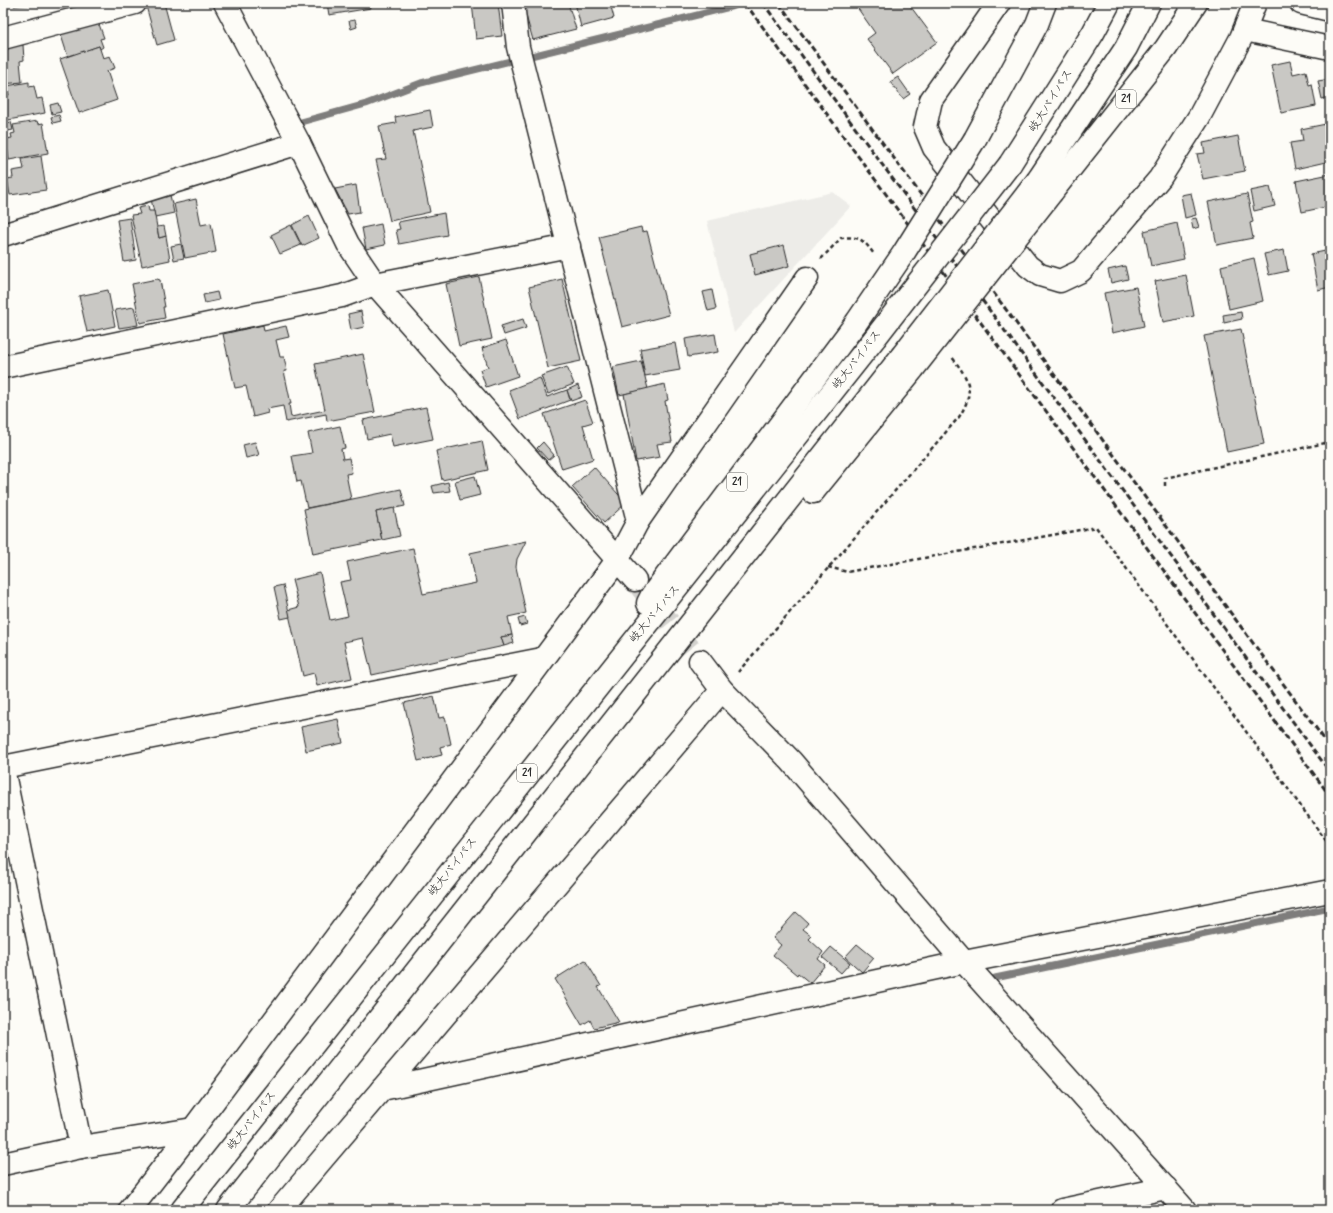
<svg xmlns="http://www.w3.org/2000/svg" width="1333" height="1213" font-family="Mynerve,'Klee One',sans-serif">
<style>
.built{fill:#edece8}
.lines{fill:none;stroke-linecap:round;stroke-linejoin:round}
.stream{stroke:#7e7d7b;stroke-width:7}
.building{fill:#c9c8c4;stroke:#2b2b2b}
.tertiary-tunnel{stroke:#d3d2ce;stroke-width:22;stroke-dasharray:22 11;stroke-linecap:butt}
.minor-casing{stroke:#2b2b2b;stroke-width:25}
.tertiary-casing{stroke:#2b2b2b;stroke-width:25}
.trunk-casing{stroke:#2b2b2b;stroke-width:25}
.path{stroke:#2b2b2b;stroke-width:2.5;stroke-dasharray:4 3;stroke-linecap:butt}
.minor{stroke:#fdfcf7;stroke-width:22}
.tertiary{stroke:#fdfcf7;stroke-width:22}
.trunk{stroke:#fdfcf7;stroke-width:22}
.rail{stroke:#2b2b2b;stroke-width:3;stroke-dasharray:6 3;stroke-linecap:butt}
.trunk-bridge-casing{stroke:#2b2b2b;stroke-width:25;stroke-linecap:butt}
.trunk-bridge{stroke:#fdfcf7;stroke-width:22}
.labels{text-anchor:middle;dominant-baseline:central;stroke-width:3.5;stroke-linejoin:round;paint-order:stroke}
.shield{fill:#fdfcf7;stroke:#6a6a68;stroke-width:1}
.shield-label{font-size:11px;font-weight:bold;fill:#2b2b2b}
.street-label{font-size:12px;fill:#2b2b2b;stroke:#fdfcf7}
</style>
<rect width="100%" height="100%" fill="#fdfcf7"/>
<filter id="ink" filterUnits="userSpaceOnUse"><feTurbulence type="fractalNoise" baseFrequency=".025" numOctaves="2"/><feDisplacementMap in="SourceGraphic" scale="8" xChannelSelector="R" yChannelSelector="G"/><feConvolveMatrix kernelMatrix="1 2 1 2 8 2 1 2 1" color-interpolation-filters="sRGB"/></filter>
<g filter="url(#ink)">
<polygon class="built" points="833,192 851,206 734,333 707,221"/>
<g class="lines">
<g class="stream">
<polyline points="301,122 366,104 421,83 734,6"/>
<polyline points="995,978 1330,908"/>
</g>
</g>
<g class="building">
<polygon points="14,3 53,3 14,6"/>
<polygon points="156,3 164,3 174,40 157,45 146,6"/>
<polygon points="327,3 370,3 371,8 329,15"/>
<polygon points="472,3 498,3 502,36 476,39"/>
<polygon points="544,3 568,3 576,29 533,40 524,9"/>
<polygon points="575,3 610,3 614,18 581,27"/>
<polygon points="854,3 908,3 937,42 893,74 867,39 875,33"/>
<polygon points="96,16 104,38 100,39 103,47 100,49 99,46 68,57 59,29"/>
<polygon points="355,20 357,27 351,29 349,21"/>
<polygon points="23,45 24,60 20,61 22,82 3,84 3,47"/>
<polygon points="99,46 103,58 110,56 115,68 107,71 117,100 79,113 60,59"/>
<polygon points="1290,61 1293,74 1306,71 1309,85 1312,84 1316,106 1281,113 1271,65"/>
<polygon points="898,77 910,94 903,99 890,82"/>
<polygon points="1330,79 1330,97 1322,99 1318,81"/>
<polygon points="29,82 29,87 34,86 37,99 42,98 45,113 3,121 3,96 9,95 7,86"/>
<polygon points="58,103 61,112 52,114 50,105"/>
<polygon points="430,110 433,127 413,131 430,212 390,221 376,160 386,159 379,126 396,123 395,117"/>
<polygon points="59,115 61,121 53,123 51,117"/>
<polygon points="37,121 38,124 43,123 48,153 9,160 6,139 12,138 11,134 15,133 13,125"/>
<polygon points="11,122 13,130 3,132 3,124"/>
<polygon points="1326,124 1330,146 1330,161 1295,169 1290,143 1303,141 1301,129"/>
<polygon points="1238,136 1245,171 1203,179 1197,154 1205,153 1203,143"/>
<polygon points="41,156 46,190 10,195 7,179 13,178 12,171 24,169 22,159"/>
<polygon points="1330,174 1330,206 1302,212 1296,181"/>
<polygon points="356,185 360,212 348,214 335,189"/>
<polygon points="1270,187 1275,206 1254,211 1250,191"/>
<polygon points="1191,193 1196,215 1185,218 1181,195"/>
<polygon points="1247,194 1253,222 1250,223 1253,238 1217,245 1208,202"/>
<polygon points="170,195 174,213 155,217 151,199"/>
<polygon points="196,199 201,225 211,223 216,252 185,258 174,204"/>
<polygon points="148,206 149,211 154,211 159,238 166,236 170,260 142,266 131,215 140,214 138,208"/>
<polygon points="444,213 447,235 399,244 396,230 400,229 398,222"/>
<polygon points="309,216 319,238 302,246 292,225"/>
<polygon points="130,218 136,260 124,262 117,220"/>
<polygon points="1196,218 1199,227 1193,229 1191,219"/>
<polygon points="1177,223 1184,259 1151,266 1144,231"/>
<polygon points="381,224 385,245 366,249 362,228"/>
<polygon points="291,225 301,245 280,254 271,235"/>
<polygon points="164,226 166,236 159,238 157,227"/>
<polygon points="641,227 642,232 647,231 669,315 622,327 599,237"/>
<polygon points="181,244 184,258 174,260 171,246"/>
<polygon points="784,245 789,266 755,275 750,254"/>
<polygon points="1284,250 1288,271 1269,275 1264,254"/>
<polygon points="1330,250 1330,287 1318,290 1311,254"/>
<polygon points="1254,258 1263,301 1229,309 1221,266"/>
<polygon points="1125,266 1128,279 1111,283 1108,270"/>
<polygon points="1186,275 1194,316 1163,322 1155,281"/>
<polygon points="479,277 492,339 459,346 446,284"/>
<polygon points="157,279 160,280 165,307 163,307 165,318 140,323 132,284"/>
<polygon points="562,279 581,361 548,368 529,287"/>
<polygon points="1136,287 1144,326 1112,333 1104,293"/>
<polygon points="108,290 115,326 87,332 79,296"/>
<polygon points="712,290 716,309 708,311 703,292"/>
<polygon points="217,292 219,300 205,303 203,295"/>
<polygon points="134,307 138,325 119,328 115,310"/>
<polygon points="361,311 364,327 351,330 348,314"/>
<polygon points="1241,312 1242,319 1224,323 1223,315"/>
<polygon points="523,319 526,328 504,335 501,326"/>
<polygon points="263,325 264,331 286,326 289,337 276,340 280,357 284,357 287,371 284,371 291,404 289,404 291,417 325,410 315,364 363,354 375,412 327,421 326,414 286,422 283,406 267,409 268,413 253,417 246,386 235,388 223,334"/>
<polygon points="1241,329 1264,444 1227,452 1204,336"/>
<polygon points="715,334 718,352 688,357 685,339"/>
<polygon points="506,340 518,376 486,387 480,370 488,367 482,348"/>
<polygon points="675,343 680,370 645,376 640,349"/>
<polygon points="641,361 648,389 619,395 613,367"/>
<polygon points="567,367 574,384 548,394 541,376"/>
<polygon points="540,378 547,397 567,390 570,400 520,419 509,390"/>
<polygon points="665,384 668,400 665,401 672,442 657,444 660,457 636,461 624,394"/>
<polygon points="578,385 582,397 571,401 567,390"/>
<polygon points="585,400 593,422 583,425 593,459 562,469 544,414"/>
<polygon points="426,407 433,439 393,447 390,434 367,439 363,420"/>
<polygon points="340,426 345,448 341,449 343,459 349,458 352,473 346,474 351,499 307,508 301,481 297,482 292,456 312,453 308,433"/>
<polygon points="482,441 488,470 442,480 436,451"/>
<polygon points="255,442 259,455 246,458 243,445"/>
<polygon points="543,442 554,455 548,460 537,448"/>
<polygon points="594,467 626,503 604,523 572,487"/>
<polygon points="475,476 480,495 460,500 455,481"/>
<polygon points="448,482 450,491 434,493 432,486"/>
<polygon points="401,489 405,506 376,512 382,540 313,554 304,509"/>
<polygon points="394,508 400,536 382,540 376,512"/>
<polygon points="526,541 517,559 516,567 526,613 508,617 512,635 501,637 504,646 372,675 363,638 344,642 352,678 317,686 314,673 303,676 288,610 299,607 292,580 320,573 330,620 348,616 340,582 351,580 347,562 413,548 423,594 476,583 470,553"/>
<polygon points="283,585 290,617 281,619 274,587"/>
<polygon points="525,617 527,624 520,626 518,619"/>
<polygon points="512,635 514,643 504,646 501,637"/>
<polygon points="434,696 439,718 445,717 451,744 440,747 442,755 418,761 404,703"/>
<polygon points="338,719 343,743 306,751 301,727"/>
<polygon points="796,912 808,923 803,929 812,936 809,939 823,952 818,959 825,965 810,983 798,973 797,975 773,955 781,945 773,938"/>
<polygon points="857,944 874,958 862,972 845,957"/>
<polygon points="831,947 850,963 841,973 822,957"/>
<polygon points="585,960 601,986 598,987 619,1022 594,1028 590,1020 582,1025 555,979"/>
</g>
<g class="lines">
<polyline class="tertiary-tunnel" points="635,580 700,661"/>
<defs>
<g id="minor">
<polyline points="513,3 518,47 638,521"/>
<polyline points="999,3 931,100 925,127 934,148 1028,266 1040,275 1060,281 1081,271 1160,178 1199,117 1241,38 1255,3"/>
<polyline points="1301,3 1330,10"/>
<polyline points="1245,30 1330,48"/>
<polyline points="3,38 135,3"/>
<polyline points="3,235 299,143"/>
<polyline points="3,367 342,296 375,284 569,246"/>
<polyline points="3,767 542,659"/>
<polyline points="3,769 81,1147"/>
<polyline points="382,1089 964,962 1330,891"/>
<polyline points="3,1164 81,1147 193,1129"/>
<polyline points="130,1210 193,1129 618,559 638,521 807,278"/>
<polyline points="279,1210 722,690"/>
<polyline points="1062,1210 1166,1188"/>
</g>
<g id="tertiary">
<polyline points="225,3 299,143 348,244 375,284 635,580"/>
<polyline points="700,661 722,690 791,761 964,962 1185,1210"/>
</g>
<g id="trunk">
<polyline points="975,139 1037,24 1045,3"/>
<polyline points="1010,164 1093,33 1109,3"/>
<polyline points="1038,180 1126,48 1149,3"/>
<polyline points="1052,192 1166,48 1196,3"/>
<polyline points="813,492 913,369"/>
<polyline points="648,603 652,595 856,323"/>
<polyline points="182,1210 875,338"/>
<polyline points="228,1210 901,357"/>
</g>
</defs>
<use href="#minor" class="minor-casing"/>
<use href="#tertiary" class="tertiary-casing"/>
<use href="#trunk" class="trunk-casing"/>
<g class="path">
<path d="M821,259L841,238C859,236 863,239 874,254"/>
<polyline points="1165,486 1165,478 1330,442"/>
<polyline points="828,567 847,572 1096,527 1330,846"/>
<path d="M738,672L959,417C976,390 969,380 952,357"/>
</g>
<use href="#minor" class="minor"/>
<use href="#tertiary" class="tertiary"/>
<use href="#trunk" class="trunk"/>
<g class="rail">
<polyline points="745,3 1330,796"/>
<polyline points="763,3 1330,772"/>
<polyline points="779,3 1330,747"/>
</g>
<defs>
<g id="trunk-bridge">
<polyline points="856,323 903,254 975,139"/>
<polyline points="875,338 1010,164"/>
<polyline points="901,357 1038,180"/>
<polyline points="913,369 1052,192"/>
</g>
</defs>
<use href="#trunk-bridge" class="trunk-bridge-casing"/>
<use href="#trunk-bridge" class="trunk-bridge"/>
</g>
</g>
<g class="labels">
<g class="shield">
<rect x="1116" y="90" width="20" height="18" rx="3"/>
<rect x="727" y="473" width="20" height="18" rx="3"/>
<rect x="517" y="764" width="20" height="18" rx="3"/>
</g>
<g class="shield-label">
<text x="1126" y="99">21</text>
<text x="737" y="482">21</text>
<text x="527" y="773">21</text>
</g>
<g class="street-label">
<text transform="translate(1051 101) rotate(-58)">岐大バイパス</text>
<text transform="translate(857 360) rotate(-52)">岐大バイパス</text>
<text transform="translate(655 614) rotate(-50)">岐大バイパス</text>
<text transform="translate(453 867) rotate(-52)">岐大バイパス</text>
<text transform="translate(252 1121) rotate(-52)">岐大バイパス</text>
</g>
</g>
<rect width="1333" height="1213" fill="none" stroke="#fdfcf7" stroke-width="16"/>
<rect x="8" y="8" width="1317" height="1197" fill="none" stroke="#2b2b2b" stroke-width="1.5" filter="url(#ink)"/>
</svg>
